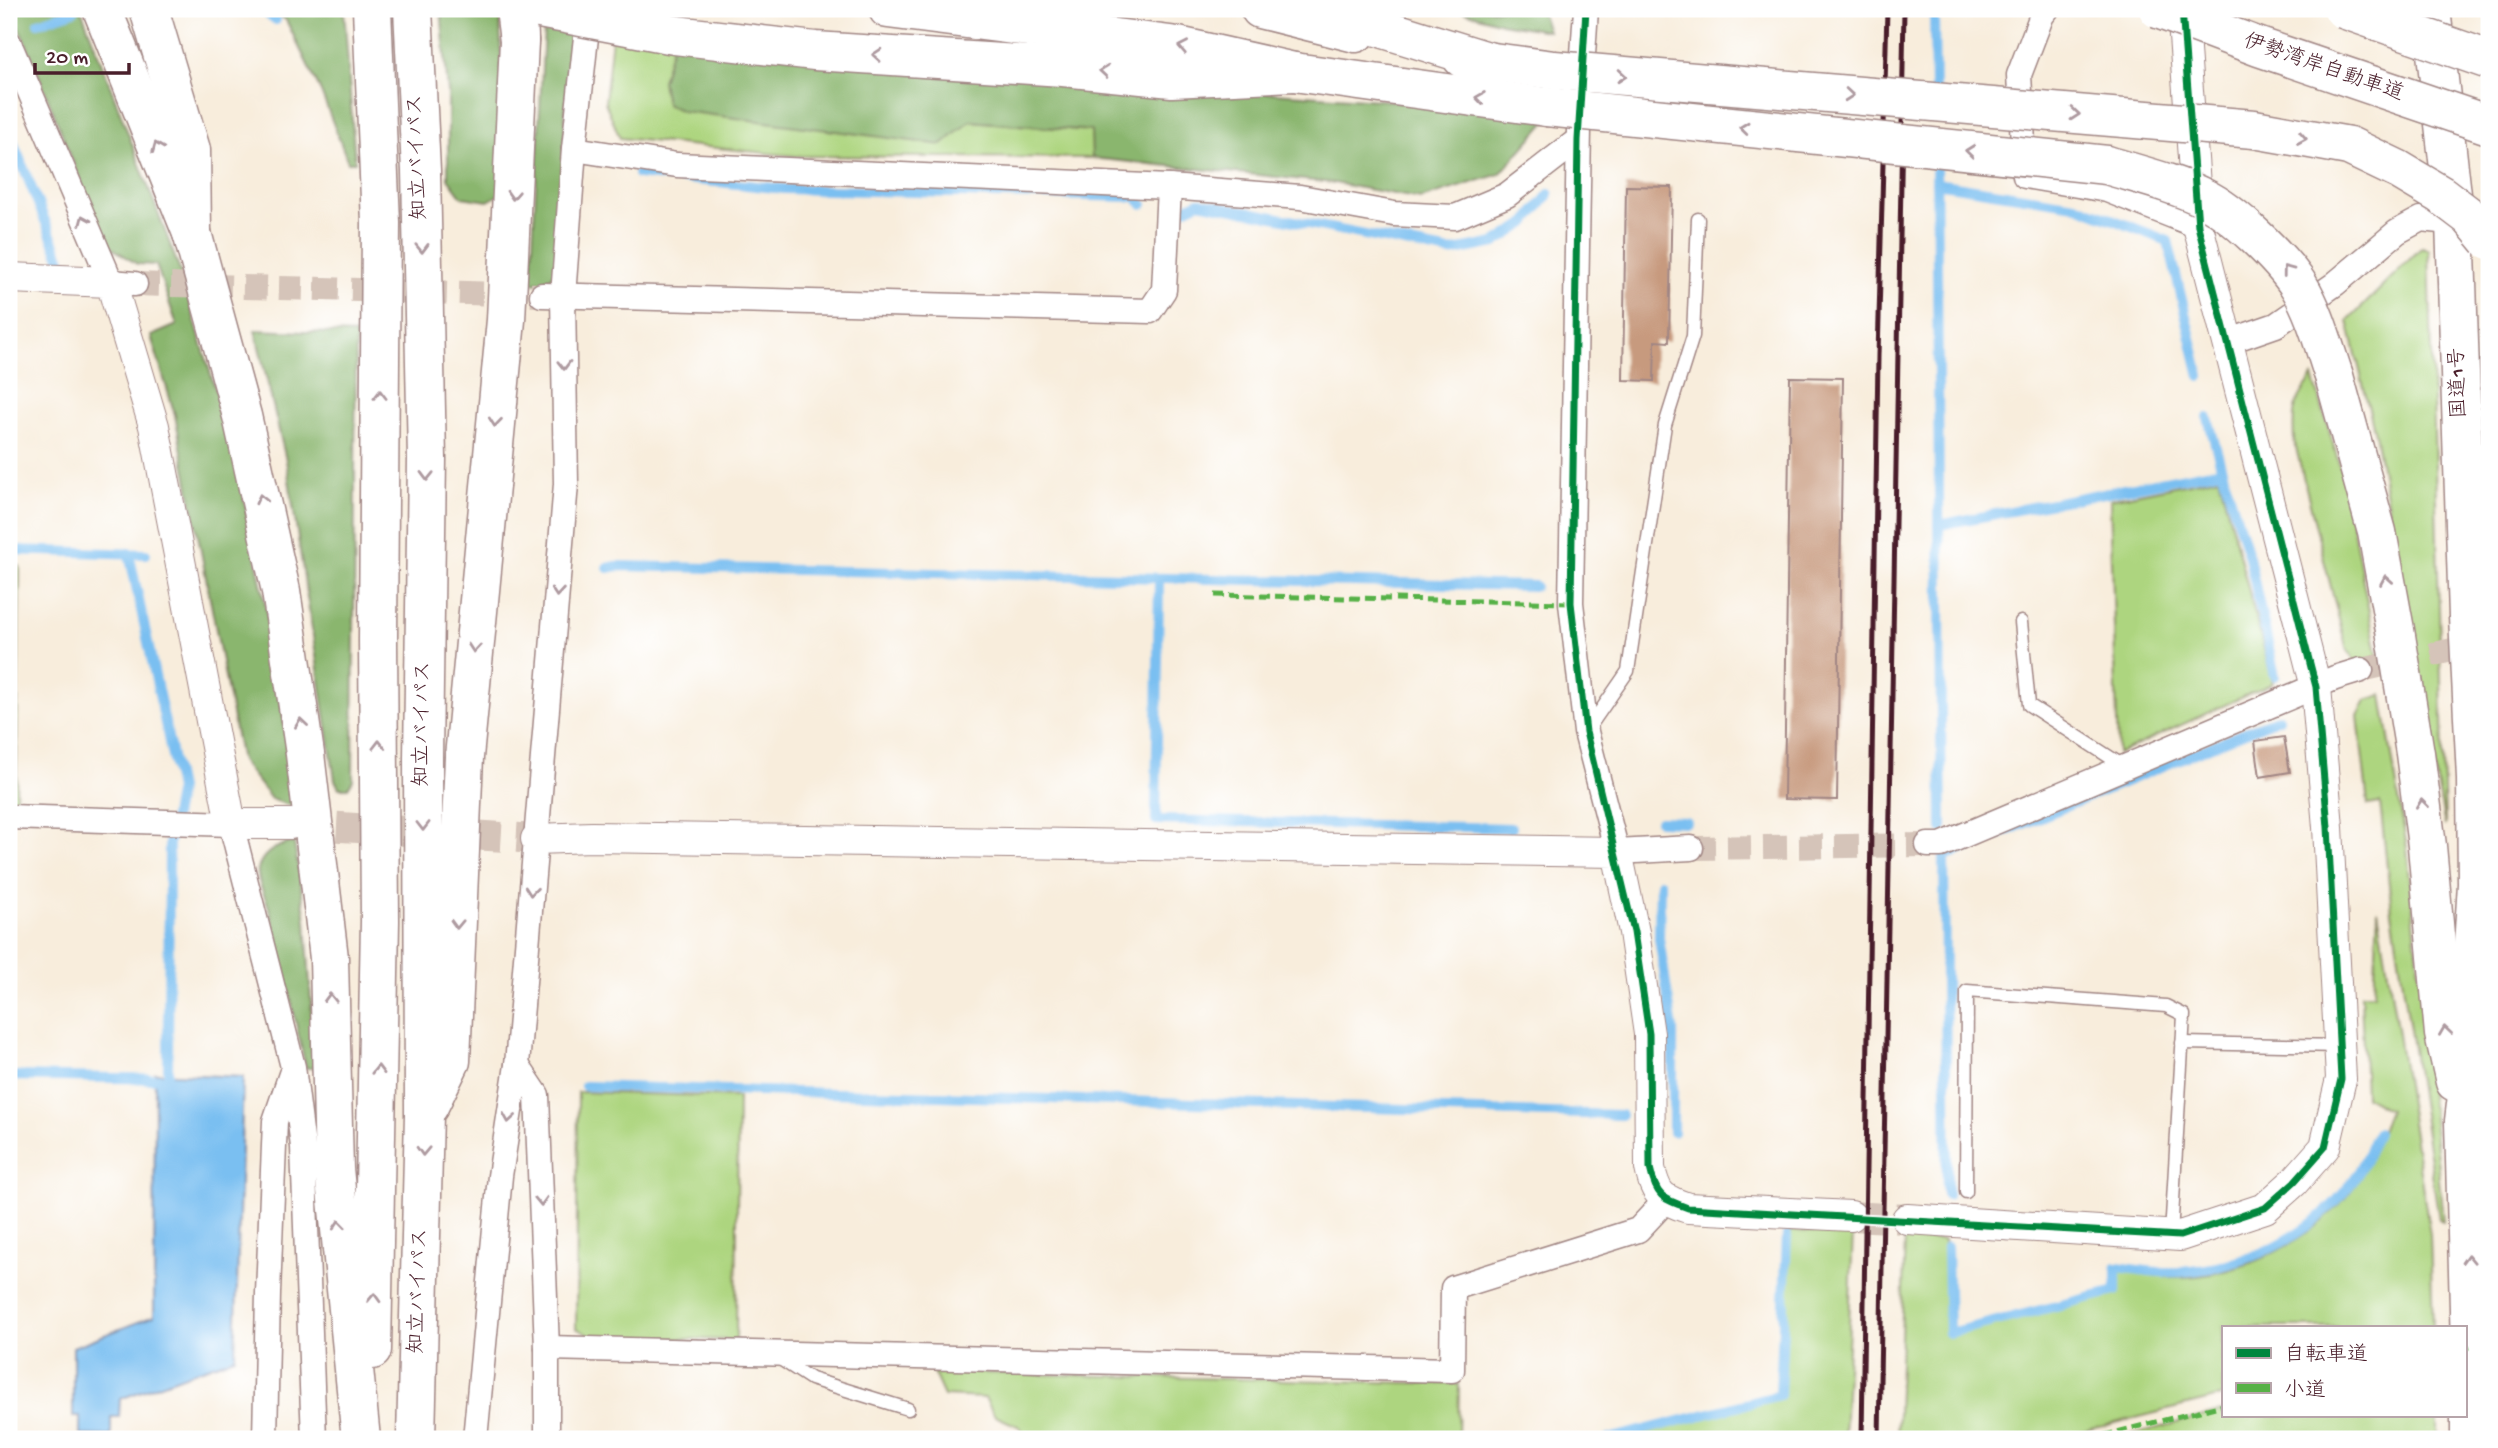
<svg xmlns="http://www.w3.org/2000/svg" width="2498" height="1448" font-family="'Gochi Hand','Klee One',sans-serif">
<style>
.green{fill:#add57f;stroke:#7c7a55;stroke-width:2}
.forest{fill:#8ab66e;stroke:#6a6a4c;stroke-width:2}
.water{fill:#7abff1;stroke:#626f8e;stroke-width:2}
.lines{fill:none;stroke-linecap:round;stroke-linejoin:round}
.stream{stroke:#7abff1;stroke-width:10}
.building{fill:#c79a7e}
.minor-tunnel{stroke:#d5c4b9;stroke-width:24;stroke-dasharray:24 12;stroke-linecap:butt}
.tertiary-tunnel{stroke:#d5c4b9;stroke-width:30;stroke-dasharray:30 15;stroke-linecap:butt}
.service-casing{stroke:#a18684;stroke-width:15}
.minor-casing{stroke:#a18684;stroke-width:27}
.tertiary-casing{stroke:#a18684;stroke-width:32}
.trunk-casing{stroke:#a18684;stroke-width:41}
.motorway-casing{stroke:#a18684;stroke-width:41}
.service{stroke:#fff;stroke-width:12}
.minor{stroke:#fff;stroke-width:24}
.tertiary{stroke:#fff;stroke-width:30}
.trunk{stroke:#fff;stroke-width:38}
.motorway{stroke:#fff;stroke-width:38}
.rail{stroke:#4a1f2b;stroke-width:5}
.trunk-bridge-casing{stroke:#a18684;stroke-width:41;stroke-linecap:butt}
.motorway-bridge-casing{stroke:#a18684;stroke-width:41;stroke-linecap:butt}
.trunk-bridge{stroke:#fff;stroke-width:38}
.motorway-bridge{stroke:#fff;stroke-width:38}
.quiet{stroke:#57b146;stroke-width:5;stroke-dasharray:10 5;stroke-linecap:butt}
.cycleway-casing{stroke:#fff;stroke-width:11}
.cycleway{stroke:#00873e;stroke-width:7}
.oneway{stroke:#ae9aa0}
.labels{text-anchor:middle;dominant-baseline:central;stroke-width:5;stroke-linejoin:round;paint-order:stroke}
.street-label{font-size:21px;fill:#4a1f2b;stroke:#fff}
</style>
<rect width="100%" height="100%" fill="#fff"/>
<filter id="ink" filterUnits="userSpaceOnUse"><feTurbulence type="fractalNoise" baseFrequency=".0143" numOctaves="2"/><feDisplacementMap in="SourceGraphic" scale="14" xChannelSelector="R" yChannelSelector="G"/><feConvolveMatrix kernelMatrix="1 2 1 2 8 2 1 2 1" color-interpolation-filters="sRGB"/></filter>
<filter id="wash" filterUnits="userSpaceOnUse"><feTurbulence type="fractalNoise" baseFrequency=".00686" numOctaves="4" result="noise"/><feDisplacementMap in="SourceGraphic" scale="28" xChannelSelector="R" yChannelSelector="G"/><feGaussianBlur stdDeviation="1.57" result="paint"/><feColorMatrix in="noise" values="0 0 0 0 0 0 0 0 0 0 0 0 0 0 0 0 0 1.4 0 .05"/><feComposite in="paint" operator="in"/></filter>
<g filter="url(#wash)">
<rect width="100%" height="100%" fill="#f8eddc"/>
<g class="green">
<polygon points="615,9 678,9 673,43 970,121 1092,131 1092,158 795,156 620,138 605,102"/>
<polygon points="2422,247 2429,250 2445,826 2375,434 2348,321"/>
<path d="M2313,377L2343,477L2380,669L2372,674L2355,661L2346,647L2294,440C2292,408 2294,403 2313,377Z"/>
<polygon points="2219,477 2273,683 2118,754 2110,499"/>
<polygon points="9,566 20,566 16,800 9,799"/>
<polygon points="2382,695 2407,848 2443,1221 2439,1219 2392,912 2380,803 2368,805 2358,716 2366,700"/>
<path d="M2378,910L2430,1234L2433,1327H2223V1396L2052,1439H1897L1905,1238L1944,1240L1947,1336L2118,1294V1270C2137,1272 2158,1277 2177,1277C2241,1277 2315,1240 2353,1188C2370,1165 2379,1136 2389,1110L2365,1097L2361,994H2374Z"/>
<polygon points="578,1092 738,1097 736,1340 592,1337 576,1328"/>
<polygon points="1790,1231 1853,1233 1844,1439 1626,1439 1782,1397"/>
<polygon points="933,1372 1459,1384 1458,1439 1024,1439 1020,1427 995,1416 985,1398 944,1396"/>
<polygon points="2223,1411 2223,1415 2437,1415 2437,1439 2115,1439"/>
</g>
<g class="forest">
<polygon points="9,9 81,9 179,268 235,455 273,642 296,808 271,799 241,761 175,415 151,336 177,325 156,265 137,264 105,243 27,45"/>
<polygon points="270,9 344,9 355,162 348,162 321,92 286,20"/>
<polygon points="441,9 500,9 504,192 488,201 462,197 448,178 448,92"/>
<path d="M545,9H577L566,101L557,269C552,281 543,282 531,283Z"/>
<polygon points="1456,9 1540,9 1548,31 1501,23"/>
<polygon points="673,43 921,70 1427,103 1551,116 1500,174 1421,199 1334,183 1092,158 1091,131 970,121 942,145 682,111 666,104 662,81"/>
<polygon points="255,330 356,334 353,780 348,788 339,788 335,780 286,460"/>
<path d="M294,842L306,920L315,1068H306C293,1014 284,958 268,905C265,895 256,880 258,869C262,852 279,845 294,842Z"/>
</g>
<polygon class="water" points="155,1073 243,1077 235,1357 120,1399 119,1417 111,1417 111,1436 80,1435 80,1416 73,1416 73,1347 154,1316"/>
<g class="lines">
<g class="stream">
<polyline points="261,9 276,20"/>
<polyline points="1934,9 1935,96"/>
<polyline points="38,23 74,11"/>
<polyline points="9,132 61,260"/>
<polyline points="1936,156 1942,829"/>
<polyline points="638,174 785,189 1135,197 1143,204"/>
<polyline points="1936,183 2075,205 2168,241 2200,376"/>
<polyline points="1180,211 1199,202 1450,252 1495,243 1526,223 1549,194"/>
<polyline points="2208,418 2222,470"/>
<polyline points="1939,525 2222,470 2249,557 2275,676"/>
<polyline points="9,550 146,554"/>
<polyline points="129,553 179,789 169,843 168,1085"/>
<polyline points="608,568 617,566 1535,586"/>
<polyline points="1159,579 1156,820 1512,828"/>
<polyline points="1660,821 1686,822"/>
<polyline points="1660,883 1659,938 1673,1030 1673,1132"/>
<polyline points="9,1076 166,1079"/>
<polyline points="585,1086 1621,1115"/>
<polyline points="1947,1195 1944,857 2279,718"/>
<path d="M1947,1247L1949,1333L2116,1291V1267C2136,1269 2159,1274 2180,1272C2245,1268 2309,1238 2350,1185C2362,1170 2369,1151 2377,1133"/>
<polyline points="1609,1439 1780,1395 1787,1236"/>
</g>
</g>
<g id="blocks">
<g class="building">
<polygon points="1626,186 1672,187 1669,342 1655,341 1654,381 1623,380"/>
<polygon points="1790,377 1843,378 1837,800 1784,799"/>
<polygon points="2284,737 2290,772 2260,777 2255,741"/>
</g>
</g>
</g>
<g filter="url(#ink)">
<use href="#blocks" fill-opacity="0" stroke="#a18684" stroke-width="2"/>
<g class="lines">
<g class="minor-tunnel">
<polyline points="135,284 542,295"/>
<polyline points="2361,670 2489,642"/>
<polyline points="1691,848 1928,845"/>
</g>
<g class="tertiary-tunnel">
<polyline points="292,824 536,839"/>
<polyline points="1851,1216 1907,1219"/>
</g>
<defs>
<g id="service">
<polyline points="2021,622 2029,705 2125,767"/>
<polyline points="1588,729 1628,671 1665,425 1693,336 1698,219"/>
<polyline points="2182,1043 2340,1046"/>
<polyline points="1966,1192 1967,991 2166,1006 2184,1015 2171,1235"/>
<polyline points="777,1357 811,1379 908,1409"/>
</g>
<g id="minor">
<polyline points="2047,9 2042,15 2019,75 2025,176 2107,190 2198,226"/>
<polyline points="9,43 111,282 135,284"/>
<polyline points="1581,85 1586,9"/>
<polyline points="1579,128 1571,603 1586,732 1617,852 1691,848"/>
<polyline points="574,149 677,165 1169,187 1300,197 1394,214 1455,217 1507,195 1578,140"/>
<polyline points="542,295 1150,311 1164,290 1169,187"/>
<polyline points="2227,342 2276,325 2335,284 2397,232 2421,219 2468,224"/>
<polyline points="9,817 231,824 293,1067 303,1147 314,1439"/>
<polyline points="1928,845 1941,845 2335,678 2361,670"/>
<polyline points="517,1065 537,1095 547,1348 547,1439"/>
<polyline points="547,1348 1452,1370 1453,1288 1638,1230 1666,1200"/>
<polyline points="265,1439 268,1293 275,1121 291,1074"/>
<polyline points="475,1439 500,1176 517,1065 566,484 563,296 574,149 589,9"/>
</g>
<g id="tertiary">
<polyline points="9,278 111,282 154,426 231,824 291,824"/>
<path d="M536,839L592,837L1617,852L1634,932L1649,1034L1650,1168C1656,1196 1662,1199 1688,1208L1851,1216"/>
<polyline points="1907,1219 2180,1236 2265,1208 2294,1182 2325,1147 2341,1079 2328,827 2316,687 2198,226 2182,9"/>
</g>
<g id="trunk">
<polyline points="102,9 192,233 242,416 281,591 305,754 329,958 334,1169 361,1439"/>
<polyline points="413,9 421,171 427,459 423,758 424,1114 416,1439"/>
<polyline points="888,9 1178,46 1294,72 1547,107"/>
<polyline points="1260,9 1356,33"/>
<polyline points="2431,9 2455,221 2468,616 2476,778 2477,884 2470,994 2472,1054 2464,1121 2470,1347 2470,1439"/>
<polyline points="1462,58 1554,70"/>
<polyline points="2334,376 2377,532 2395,630 2415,753 2427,846 2444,1034 2455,1082"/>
<polyline points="429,1106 451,1061 464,757 506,320 519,41 515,9"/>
<polyline points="372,1350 380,921 378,640 381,223 372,9"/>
</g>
<g id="motorway">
<polyline points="149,9 191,150 192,233"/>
<polyline points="518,9 519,41"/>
<polyline points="1320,9 1494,63"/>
<polyline points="675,35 815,51 1063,67 1172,78 1294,72"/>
</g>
</defs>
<use href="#service" class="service-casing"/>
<use href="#minor" class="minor-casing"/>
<use href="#tertiary" class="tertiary-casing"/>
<use href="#trunk" class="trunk-casing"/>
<use href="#motorway" class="motorway-casing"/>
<use href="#service" class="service"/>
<use href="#minor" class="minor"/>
<use href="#tertiary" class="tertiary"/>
<use href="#trunk" class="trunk"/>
<use href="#motorway" class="motorway"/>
<g class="rail">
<polyline points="1862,1439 1878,356 1887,9"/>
<polyline points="1879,1439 1904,9"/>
</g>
<defs>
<g id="trunk-bridge">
<polyline points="1554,70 2254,129 2349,146 2399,170 2441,195 2470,217 2489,240"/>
<path d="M1547,107L2107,165C2139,175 2174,183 2204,198C2233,212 2281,258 2299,286C2315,312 2324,347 2334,376"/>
</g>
<g id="motorway-bridge">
<polyline points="540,9 675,35"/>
<polyline points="2158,9 2259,47 2489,125"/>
<polyline points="2343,9 2489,60"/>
</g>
</defs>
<use href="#trunk-bridge" class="trunk-bridge-casing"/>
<use href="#motorway-bridge" class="motorway-bridge-casing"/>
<use href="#trunk-bridge" class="trunk-bridge"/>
<use href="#motorway-bridge" class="motorway-bridge"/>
<g class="quiet">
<polyline points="1215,595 1571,603"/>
<polyline points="2465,1348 2470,1347"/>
<polyline points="2089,1439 2223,1405"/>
</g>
<defs>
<path id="cycleway" d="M1586,9L1578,140L1571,603L1586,732L1634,932L1649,1034L1650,1168C1656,1196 1662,1199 1688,1208L2180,1236L2265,1208L2294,1182L2325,1147L2341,1079L2328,827L2316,687L2198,226L2182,9"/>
</defs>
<use href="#cycleway" class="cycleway-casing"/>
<use href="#cycleway" class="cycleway"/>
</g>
<defs><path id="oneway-chevron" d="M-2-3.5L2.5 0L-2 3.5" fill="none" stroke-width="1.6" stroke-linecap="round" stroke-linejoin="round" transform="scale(1.75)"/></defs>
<g class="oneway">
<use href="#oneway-chevron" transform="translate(1183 47) rotate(-169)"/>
<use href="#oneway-chevron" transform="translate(877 55) rotate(-176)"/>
<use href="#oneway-chevron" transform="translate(1104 71) rotate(-175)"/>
<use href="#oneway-chevron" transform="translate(1622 76) rotate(5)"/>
<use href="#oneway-chevron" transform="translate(1849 95) rotate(5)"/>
<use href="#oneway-chevron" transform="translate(1480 98) rotate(-172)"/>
<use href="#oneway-chevron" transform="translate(2075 114) rotate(5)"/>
<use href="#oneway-chevron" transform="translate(1744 128) rotate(-174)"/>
<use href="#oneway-chevron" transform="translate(2302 138) rotate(10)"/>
<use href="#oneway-chevron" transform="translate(157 147) rotate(-112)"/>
<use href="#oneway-chevron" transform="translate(1970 151) rotate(-174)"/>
<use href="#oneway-chevron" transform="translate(513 195) rotate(93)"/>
<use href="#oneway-chevron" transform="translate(84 220) rotate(-113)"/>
<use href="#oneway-chevron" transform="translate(422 248) rotate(89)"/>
<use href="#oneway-chevron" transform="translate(2287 270) rotate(-127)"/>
<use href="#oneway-chevron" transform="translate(564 365) rotate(89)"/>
<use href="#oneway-chevron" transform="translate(380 395) rotate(-90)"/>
<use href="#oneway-chevron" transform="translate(495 422) rotate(96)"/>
<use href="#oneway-chevron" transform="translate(427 476) rotate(91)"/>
<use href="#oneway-chevron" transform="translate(261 499) rotate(-103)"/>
<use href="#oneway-chevron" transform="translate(2386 580) rotate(-100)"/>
<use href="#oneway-chevron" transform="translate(557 592) rotate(95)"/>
<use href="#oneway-chevron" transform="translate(474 648) rotate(95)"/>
<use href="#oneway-chevron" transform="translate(301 723) rotate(-98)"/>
<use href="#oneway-chevron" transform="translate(379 745) rotate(-90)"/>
<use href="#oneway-chevron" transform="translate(2422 804) rotate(-97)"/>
<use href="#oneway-chevron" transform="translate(423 826) rotate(90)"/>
<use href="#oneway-chevron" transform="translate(531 891) rotate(96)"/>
<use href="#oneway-chevron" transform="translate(457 924) rotate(92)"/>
<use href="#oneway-chevron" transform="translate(330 998) rotate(-91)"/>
<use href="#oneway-chevron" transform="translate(2445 1031) rotate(-98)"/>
<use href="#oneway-chevron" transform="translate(378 1070) rotate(-89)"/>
<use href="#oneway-chevron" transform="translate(509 1118) rotate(99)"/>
<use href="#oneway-chevron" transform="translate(423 1151) rotate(92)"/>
<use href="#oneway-chevron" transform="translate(541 1201) rotate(88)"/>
<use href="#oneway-chevron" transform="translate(339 1225) rotate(-96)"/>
<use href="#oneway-chevron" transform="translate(2468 1259) rotate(-92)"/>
<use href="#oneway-chevron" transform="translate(374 1298) rotate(-88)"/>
</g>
</g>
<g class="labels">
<g class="street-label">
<text transform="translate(2323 69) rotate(19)">伊勢湾岸自動車道</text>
<text transform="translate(419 157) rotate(-92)">知立バイパス</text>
<text transform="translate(2460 383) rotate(-92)">国道1号</text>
<text transform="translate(424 724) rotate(-89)">知立バイパス</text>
<text transform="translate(420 1291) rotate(-88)">知立バイパス</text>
</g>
</g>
<rect width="2498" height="1448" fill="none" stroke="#fff" stroke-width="35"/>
<rect x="2222" y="1326" width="245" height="91" fill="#ffffff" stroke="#b7a5aa" stroke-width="2"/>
<rect x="2236" y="1348" width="35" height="10" fill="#00873e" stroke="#b7a5aa" stroke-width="2"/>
<text x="2284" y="1360" font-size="21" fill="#4a1f2b">自転車道</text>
<rect x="2236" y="1383" width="35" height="10" fill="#57b146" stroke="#b7a5aa" stroke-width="2"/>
<text x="2284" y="1396" font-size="21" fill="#4a1f2b">小道</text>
<path d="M35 63v10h94v-10" fill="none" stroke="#4a1f2b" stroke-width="3.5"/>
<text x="46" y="63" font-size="21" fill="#4a1f2b" stroke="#ffffff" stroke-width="5" paint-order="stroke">20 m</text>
</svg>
